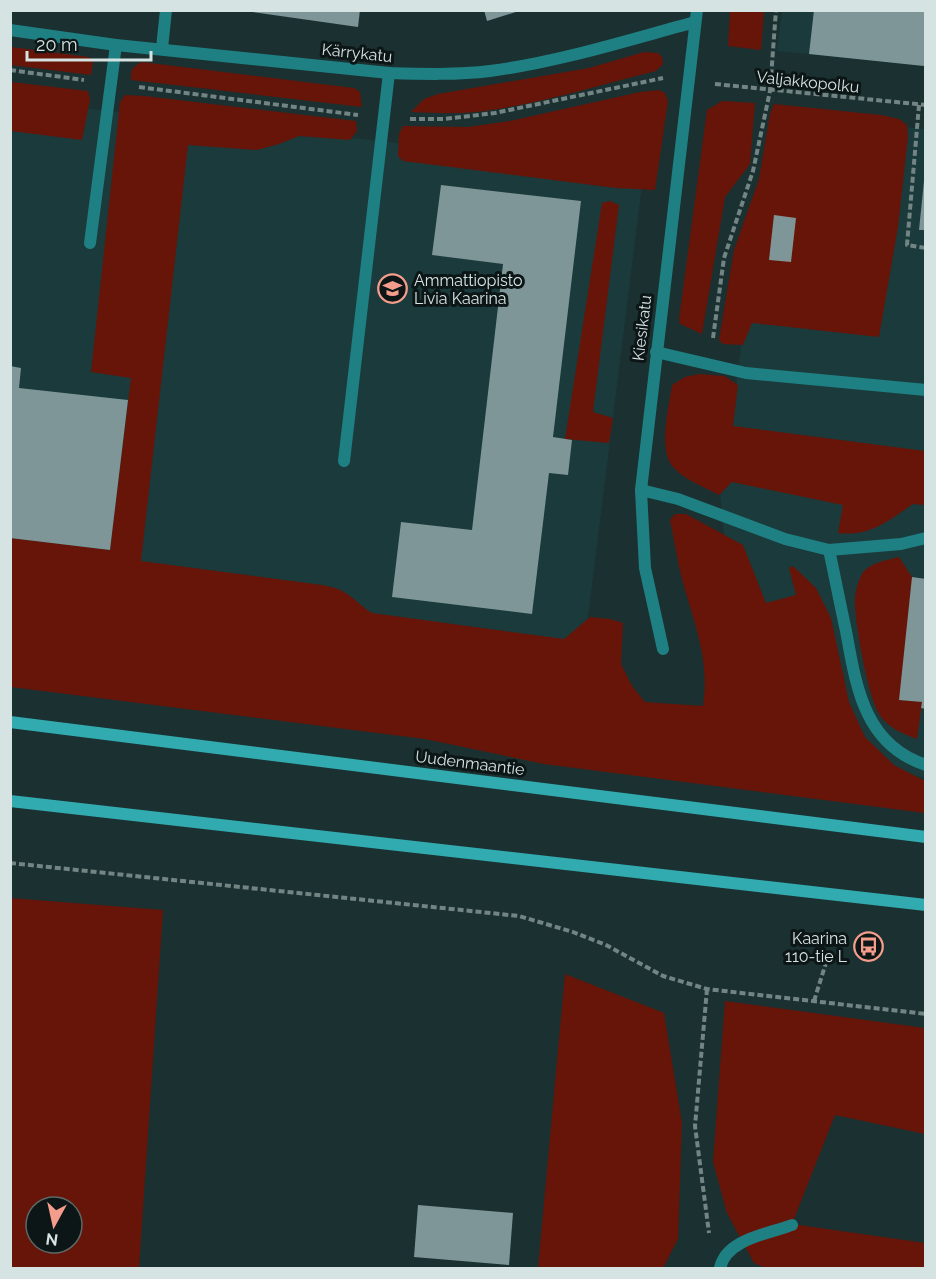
<svg xmlns="http://www.w3.org/2000/svg" width="936" height="1279" font-family="Raleway,sans-serif">
<style>
.built{fill:#1b3a3b}
.green{fill:#671509;fill-rule:evenodd}
.building{fill:#7e9697}
.lines{fill:none;stroke-linecap:round;stroke-linejoin:round}
.path{stroke:#738484;stroke-width:4;stroke-dasharray:6 3;stroke-linecap:butt}
.lane{stroke:#1e8083;stroke-width:12}
.street{stroke:#1e8083;stroke-width:12}
.secondary{stroke:#31abaf;stroke-width:12}
.labels{text-anchor:middle;dominant-baseline:central;stroke-width:6;stroke-linejoin:round;paint-order:stroke}
.street-label{font-size:16px;fill:#d6e3e3;stroke:#0d1616}
.poi-label{font-size:16px;fill:#d6e3e3;stroke:#0d1616;text-anchor:start}
</style>
<rect width="100%" height="100%" fill="#1b3030"/>
<g class="built">
<polygon points="782,11 925,11 925,66 777,51"/>
<polygon points="11,100 496,154 645,160 584,648 11,645"/>
<polygon points="905,127 925,129 925,777 826,772 728,576 716,452 736,386 744,322"/>
</g>
<g class="green">
<polygon points="730,11 764,11 761,50 728,46"/>
<polygon points="11,47 89,57 93,62 91,75 11,65"/>
<path d="M644,52L658,53L662,57L663,64L656,71C599,85 533,106 476,112C454,114 433,113 411,112L424,99L438,94L589,68Z"/>
<path d="M142,62L354,88L360,92L362,107L131,80C130,70 133,66 142,62Z"/>
<polygon points="11,82 88,91 90,100 82,140 11,131"/>
<polygon points="659,90 665,93 668,101 655,190 616,188 403,161 398,156 399,134 403,126 468,127 510,121 640,92"/>
<path d="M125,95L145,96L356,121L357,131L350,140L299,136L279,144L257,150L188,145L141,561L322,585C327,586 333,587 338,589C351,594 360,606 372,613L564,639L590,617L610,619L623,623L621,664L632,686L645,702L703,706C710,658 694,624 682,579C677,560 674,539 670,520L675,514H686L743,545L766,603L796,595L789,568L793,566L816,588L831,618L849,702L865,737L894,765L925,781V813L544,764L425,739L11,687V538L110,550L131,378L91,372L120,102Z"/>
<polygon points="722,101 755,103 750,164 725,197 702,334 680,324 679,319 707,110"/>
<polygon points="774,104 881,115 899,119 907,125 908,137 898,227 879,337 752,323 743,345 723,344 719,340 734,250 759,179 770,114"/>
<polygon points="610,201 619,205 593,412 613,418 609,443 565,439 602,203"/>
<path d="M699,374L724,376L738,385L733,426L925,451V505L913,504C888,521 870,537 838,533L843,505L732,482L719,495C704,487 685,480 674,468C657,451 669,407 672,385L685,377Z"/>
<path d="M899,557L912,577L900,700L922,702L917,739C903,734 888,728 879,714C868,696 856,628 855,606C854,596 857,583 862,574C869,563 887,560 899,557Z"/>
<path d="M10,898L163,910L139,1268H11ZM36,1207H72V1243H36Z"/>
<polygon points="565,974 664,1013 682,1123 678,1239 663,1268 538,1268"/>
<polygon points="725,1001 925,1028 925,1134 835,1115 792,1224 925,1243 925,1268 766,1268 754,1263 727,1213 713,1162"/>
</g>
<g class="building">
<polygon points="238,10 360,10 358,27"/>
<polygon points="484,10 519,10 519,11 487,21"/>
<polygon points="814,10 926,10 924,66 809,54"/>
<polygon points="924,181 926,181 926,230 919,230"/>
<polygon points="441,185 581,201 553,437 572,440 568,475 549,473 532,614 392,597 401,522 472,530 503,264 432,255"/>
<polygon points="774,215 796,218 791,262 769,260"/>
<polygon points="10,366 21,368 19,388 128,400 110,550 10,538"/>
<polygon points="912,577 926,579 926,709 921,708 922,702 899,700"/>
<polygon points="418,1205 513,1213 509,1265 414,1257"/>
</g>
<g class="lines">
<g class="path">
<polyline points="10,70 84,80"/>
<polyline points="715,84 926,105"/>
<polyline points="139,87 358,115"/>
<polyline points="919,105 907,245 926,248"/>
<polyline points="410,119 444,119 495,113 663,78"/>
<polyline points="713,338 724,258 753,171 770,91 776,10"/>
<polyline points="10,863 519,916 573,932 606,945 663,976 707,989 926,1014"/>
<polyline points="707,989 695,1126 709,1233"/>
<polyline points="814,1001 830,950"/>
</g>
<g class="lane">
<polyline points="162,48 166,10"/>
<polyline points="90,243 116,45"/>
<polyline points="656,352 746,373 926,390"/>
<polyline points="344,461 389,73"/>
<polyline points="641,490 678,499 785,539 829,550 901,544 926,538"/>
<path d="M829,550C835,577 840,604 846,631C856,686 864,745 926,765"/>
<path d="M720,1268C726,1239 768,1234 792,1225"/>
</g>
<g class="street">
<path d="M10,30L116,45L389,73C422,74 457,75 490,71C559,62 628,40 695,22"/>
<polyline points="663,649 645,568 641,490 697,10"/>
</g>
<g class="secondary">
<polyline points="10,722 926,837"/>
<polyline points="10,801 926,905"/>
</g>
</g>
<defs>
<symbol id="school-ring" viewBox="-11 -11 22 22"><circle r="9.5" fill="#0d1616" stroke="#f49d8c" stroke-width="1.5"/><path d="M0-5L7-2L0 1L-7-2ZM-4 1L0 2.5L4 1V4Q0 6-4 4Z" fill="#f49d8c"/></symbol>
<symbol id="bus-ring" viewBox="-11 -11 22 22"><circle r="9.5" fill="#0d1616" stroke="#f49d8c" stroke-width="1.5"/><path d="M-5-6H5V4H4V6H2V4H-2V6H-4V4H-5ZM-3.5-4V0h7V-4ZM-3.5 1.2v1.5H-2V1.2ZM2 1.2v1.5H3.5V1.2Z" fill="#f49d8c"/></symbol>
</defs>
<g fill-rule="evenodd">
<use href="#school-ring" x="376" y="272" width="33" height="33"/>
<use href="#bus-ring" x="852" y="930" width="33" height="33"/>
</g>
<g class="labels">
<g class="street-label">
<text transform="translate(357 53) rotate(6)">Kärrykatu</text>
<text transform="translate(808 82) rotate(6)">Valjakkopolku</text>
<text transform="translate(642 328) rotate(-83)">Kiesikatu</text>
<text transform="translate(470 763) rotate(7)">Uudenmaantie</text>
</g>
<g class="poi-label">
<text x="414" y="280">Ammattiopisto<tspan x="414" dy="18">Livia Kaarina</tspan></text>
<text x="847" y="938" text-anchor="end">Kaarina<tspan x="847" dy="18">110-tie L</tspan></text>
</g>
</g>
<rect width="936" height="1279" fill="none" stroke="#d6e3e3" stroke-width="24"/>
<g transform="translate(54 1225) rotate(188)"><circle r="28" fill="#0d1616" stroke="#5d6868" stroke-width="1.5"/>
<path d="M0-4.5L10 22L0 15L-10 22Z" fill="#f49d8c"/>
<text y="-9" font-size="16" font-weight="bold" text-anchor="middle" fill="#d6e3e3">N</text>
</g>
<path d="M27 51v9h124v-9" fill="none" stroke="#d6e3e3" stroke-width="3"/>
<text x="36" y="51" font-size="18" fill="#d6e3e3" stroke="#0d1616" stroke-width="4.5" paint-order="stroke">20 m</text>
</svg>
